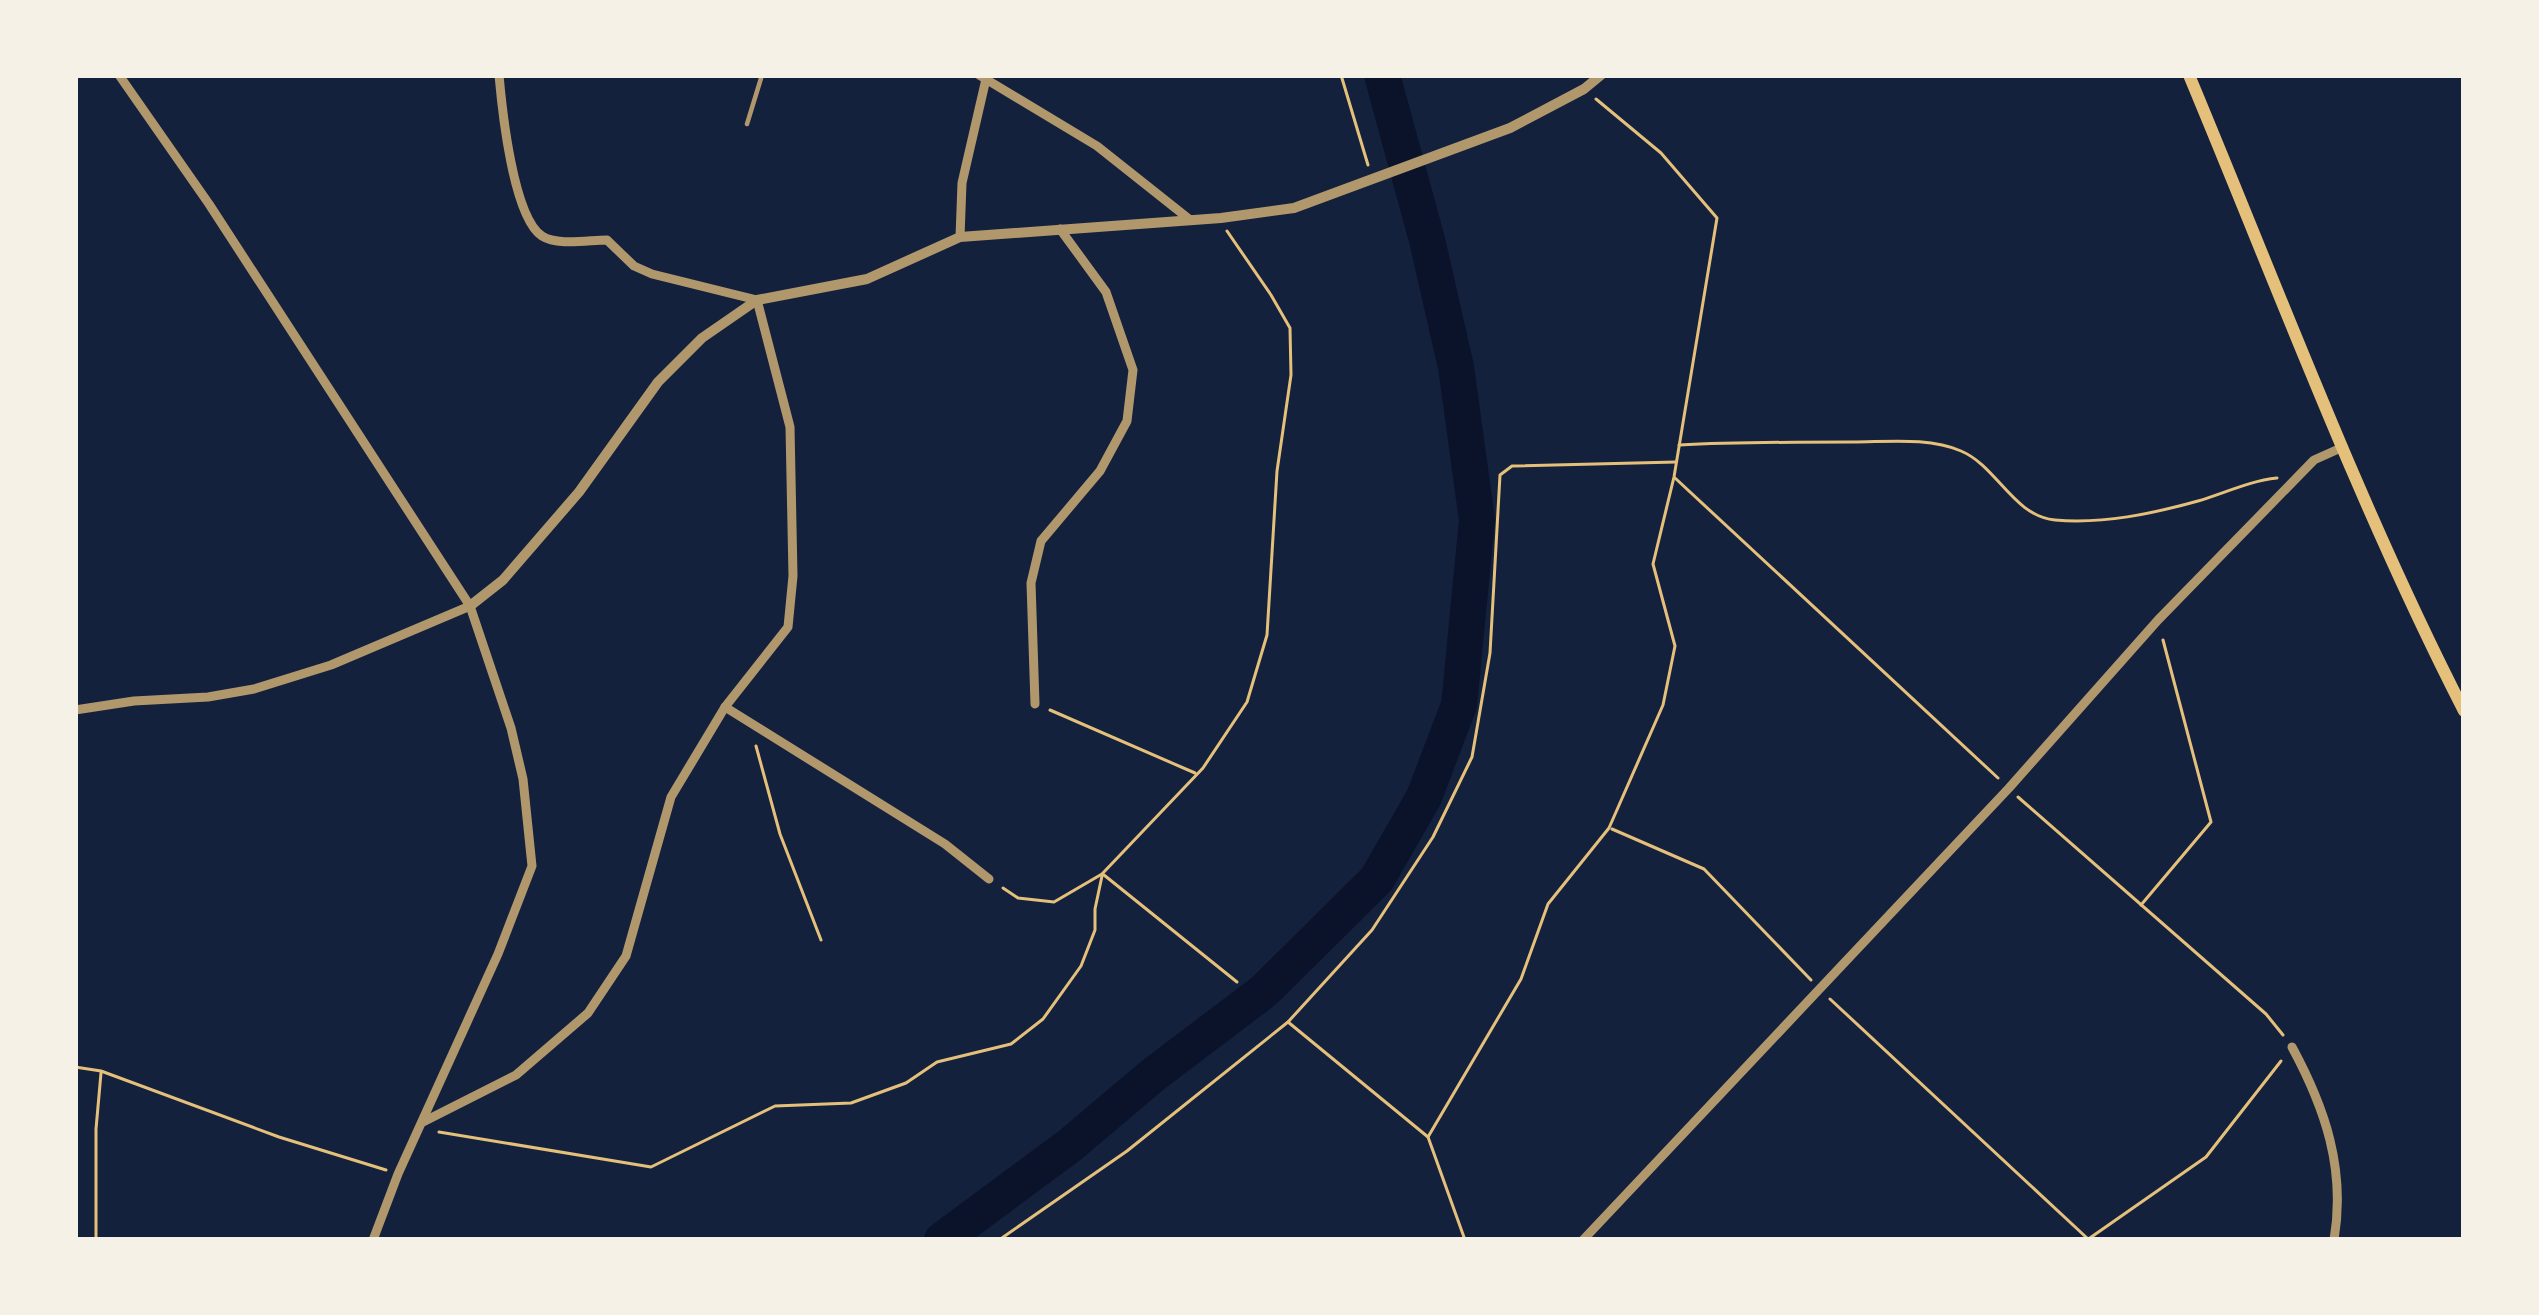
<svg xmlns="http://www.w3.org/2000/svg" width="2539" height="1315" font-family="Manrope,sans-serif">
<style>
.lines{fill:none;stroke-linecap:round;stroke-linejoin:round}
.river{stroke:#0b132b;stroke-width:36}
.path{stroke:#e5c07b;stroke-width:3}
.service{stroke:#b1986c;stroke-width:4.5}
.minor{stroke:#b1986c;stroke-width:9}
.tertiary{stroke:#b1986c;stroke-width:10}
.secondary{stroke:#e5c07b;stroke-width:12}
</style>
<rect width="100%" height="100%" fill="#14213d"/>
<g class="lines">
<polyline class="river" points="942,1240 1069,1146 1153,1075 1264,991 1377,879 1424,797 1459,705 1477,520 1456,367 1427,240 1382,75"/>
<g class="path">
<polyline points="1341,75 1368,165"/>
<path d="M1679,445C1737,442 1795,442 1853,442C1887,442 1929,437 1961,451C1997,466 2013,516 2055,520C2104,524 2151,514 2198,501C2225,493 2249,481 2277,478"/>
<polyline points="1675,478 1998,778"/>
<polyline points="1050,710 1195,773"/>
<polyline points="756,746 780,834 821,940"/>
<polyline points="2018,797 2266,1014 2283,1035"/>
<polyline points="1612,829 1704,869 1811,980"/>
<polyline points="1104,875 1237,982"/>
<polyline points="1003,888 1018,898 1054,902 1102,874 1203,768 1247,702 1267,635 1277,471 1291,375 1290,328 1271,295 1227,231"/>
<polyline points="2141,905 2211,822 2163,640"/>
<polyline points="1830,999 2087,1238"/>
<polyline points="1288,1022 1428,1137 1465,1240"/>
<polyline points="75,1067 101,1071 279,1137 386,1170"/>
<polyline points="439,1132 651,1167 775,1106 851,1103 906,1083 937,1062 1011,1044 1043,1019 1081,966 1095,930 1095,909 1102,876"/>
<polyline points="1428,1137 1521,979 1548,904 1609,828 1663,705 1675,646 1653,564 1674,477 1717,218 1661,153 1596,99"/>
<polyline points="96,1240 96,1129 101,1073"/>
<polyline points="999,1240 1127,1151 1288,1022 1372,930 1433,837 1472,757 1490,653 1500,475 1512,466 1676,462"/>
<polyline points="2087,1240 2206,1157 2281,1061"/>
</g>
<polyline class="service" points="747,124 762,75"/>
<g class="minor">
<polyline points="119,75 209,204 470,606 511,728 523,779 532,866 498,954 398,1174 373,1240"/>
<polyline points="979,75 1097,146 1189,219"/>
<polyline points="960,237 962,183 986,79"/>
<polyline points="1035,704 1031,583 1041,541 1100,471 1127,421 1133,370 1106,292 1060,229"/>
<polyline points="725,707 945,844 989,879"/>
<polyline points="75,710 134,701 208,697 254,689 331,665 470,606"/>
<path d="M2292,1047C2325,1108 2346,1169 2334,1240"/>
<path d="M423,1122L516,1075L588,1013L626,956L671,797L725,707L788,627L793,576L790,427L757,300L652,274L634,266L607,240C589,240 557,246 542,236C513,217 502,109 499,75"/>
<polyline points="1583,1240 2009,788 2158,620 2314,460 2343,447"/>
</g>
<polyline class="tertiary" points="470,606 503,580 579,492 658,382 702,338 757,300 867,279 960,237 1221,218 1294,208 1510,128 1584,89 1601,75"/>
<path class="secondary" d="M2189,75C2278,288 2359,506 2464,711"/>
</g>
<rect width="2539" height="1315" fill="none" stroke="#f6f1e7" stroke-width="156"/>
</svg>
